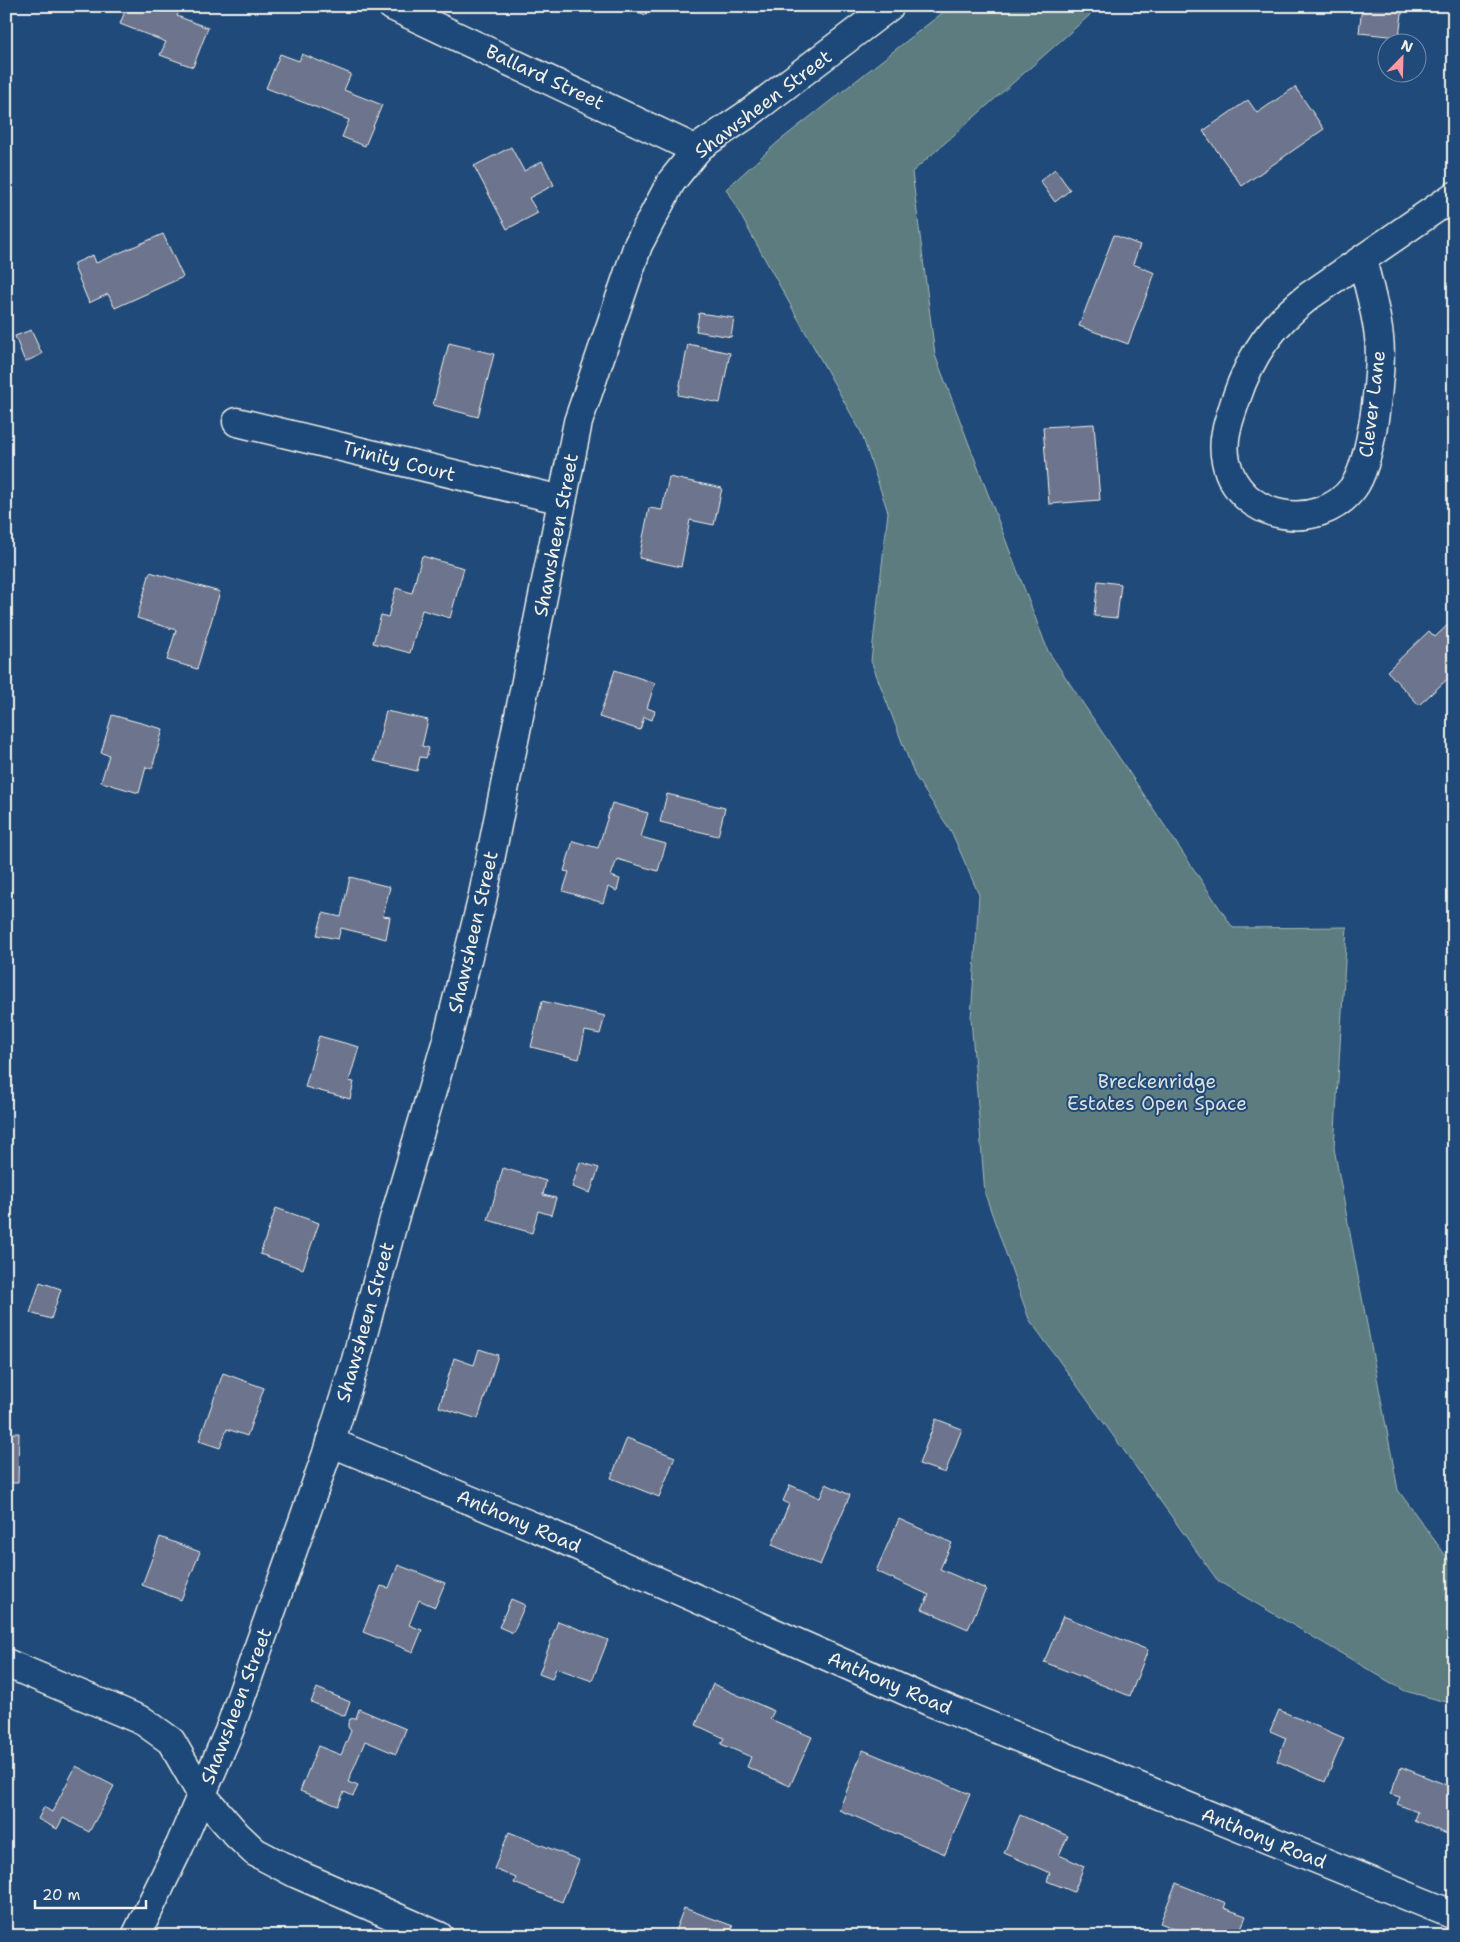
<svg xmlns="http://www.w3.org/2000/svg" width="1460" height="1942" font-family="'Shantell Sans',sans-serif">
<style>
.green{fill:#5c7c80;stroke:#a8b6b4}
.building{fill:#6d758e;stroke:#f4f1e8}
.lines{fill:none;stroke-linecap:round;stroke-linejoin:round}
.minor-casing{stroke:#f4f1e8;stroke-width:31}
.tertiary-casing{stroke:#f4f1e8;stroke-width:31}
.secondary-casing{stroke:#f4f1e8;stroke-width:31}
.minor{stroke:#1f4a7a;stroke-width:28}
.tertiary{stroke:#1f4a7a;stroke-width:28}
.secondary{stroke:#1f4a7a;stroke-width:28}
.labels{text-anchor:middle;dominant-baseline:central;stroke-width:4;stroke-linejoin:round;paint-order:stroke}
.street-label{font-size:19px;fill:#f4f1e8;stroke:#1f4a7a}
.park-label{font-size:19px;fill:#dddfd8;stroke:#1f4a7a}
</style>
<rect width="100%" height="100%" fill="#1f4a7a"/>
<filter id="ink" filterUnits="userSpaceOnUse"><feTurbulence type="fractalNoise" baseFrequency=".02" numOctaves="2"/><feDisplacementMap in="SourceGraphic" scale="10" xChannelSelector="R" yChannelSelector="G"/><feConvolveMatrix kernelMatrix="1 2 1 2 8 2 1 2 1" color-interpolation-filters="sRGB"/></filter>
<g filter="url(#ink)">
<polygon class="green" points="951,6 1100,6 912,172 935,355 1048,651 1233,928 1347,927 1334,1148 1398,1490 1454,1567 1454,1704 1405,1691 1218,1581 1029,1319 985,1194 971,1018 979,895 952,833 915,776 871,661 888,512 861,432 726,189 778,142"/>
<g class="building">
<polygon points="127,6 181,6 177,16 208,28 193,67 160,55 166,42 120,24"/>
<polygon points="621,6 649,6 646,15"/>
<polygon points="1362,6 1403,6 1399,37 1359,33"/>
<polygon points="280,54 299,61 302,54 351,74 344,90 382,105 365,146 342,137 349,120 266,88"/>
<polygon points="1295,87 1324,129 1242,186 1203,131 1248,100 1257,113"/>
<polygon points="511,147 524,171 542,161 554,185 529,198 538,213 507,229 474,166"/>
<polygon points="1055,169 1070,190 1055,202 1040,181"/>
<polygon points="163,234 183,277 115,308 108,294 89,303 73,264 93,255 96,263"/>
<polygon points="1114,235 1140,245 1133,264 1155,273 1128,344 1079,326"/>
<polygon points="699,313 734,318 731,337 696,331"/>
<polygon points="31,330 42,354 25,362 15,336"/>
<polygon points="449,343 494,354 478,417 433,405"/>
<polygon points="688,344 730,353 720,403 678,395"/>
<polygon points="1094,424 1100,500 1049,504 1043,427"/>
<polygon points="669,477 722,488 714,525 690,520 681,567 639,558 649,508 662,510"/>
<polygon points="422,556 464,568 450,618 422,610 410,653 373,643 381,615 388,617 396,588 412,593"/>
<polygon points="150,572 220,592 197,669 167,660 176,630 137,618"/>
<polygon points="1098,581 1121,584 1117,618 1094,616"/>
<polygon points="1453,620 1454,673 1419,705 1387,671 1429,631 1435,637"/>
<polygon points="615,670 655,683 647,708 655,711 652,720 644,717 640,730 599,717"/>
<polygon points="386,711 428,720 422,746 429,748 426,758 420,757 417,771 374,761"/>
<polygon points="112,715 163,729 152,769 146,767 139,793 101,782 109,755 101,753"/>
<polygon points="667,794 725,808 718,836 660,822"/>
<polygon points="612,803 648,813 641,837 666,844 658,871 617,859 611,876 620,879 617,891 608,887 603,903 563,891 569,872 564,871 573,841 598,848"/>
<polygon points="350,877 390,887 383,916 390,917 386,939 341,928 338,939 317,935 323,913 341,917"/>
<polygon points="542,1001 605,1016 600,1034 585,1031 579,1059 531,1047"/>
<polygon points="319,1036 359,1047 349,1081 354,1082 350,1099 305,1087"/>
<polygon points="580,1162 599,1168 590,1193 572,1187"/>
<polygon points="503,1168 546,1181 543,1195 556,1198 551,1215 538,1211 532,1233 488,1220"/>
<polygon points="276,1208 319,1223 303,1269 260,1254"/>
<polygon points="40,1282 61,1289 51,1319 30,1313"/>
<polygon points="479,1349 498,1355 478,1419 439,1407 454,1358 474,1365"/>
<polygon points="223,1373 264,1388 247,1436 227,1429 220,1448 199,1441"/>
<polygon points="936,1419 962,1429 945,1473 919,1464"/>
<polygon points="6,1433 19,1433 18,1483 6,1483"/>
<polygon points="627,1438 675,1457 659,1497 611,1478"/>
<polygon points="826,1484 850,1495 820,1565 772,1545 789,1504 783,1501 790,1485 820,1498"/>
<polygon points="899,1519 952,1543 940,1569 986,1589 968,1629 922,1609 929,1595 876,1571"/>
<polygon points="160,1537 200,1552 181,1600 142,1585"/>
<polygon points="398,1565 445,1583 435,1607 419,1600 409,1625 422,1630 413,1652 363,1632 381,1586 389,1588"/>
<polygon points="511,1599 525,1605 513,1633 499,1627"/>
<polygon points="1063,1616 1148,1650 1130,1696 1044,1662"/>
<polygon points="558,1621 608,1640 592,1681 556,1668 552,1679 539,1674"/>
<polygon points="713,1684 774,1711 770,1719 812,1737 790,1786 747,1767 751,1757 721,1744 724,1738 696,1725"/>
<polygon points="317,1688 350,1702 345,1716 311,1702"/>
<polygon points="359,1709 406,1729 396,1754 365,1741 348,1782 358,1786 353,1796 344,1792 338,1806 300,1791 318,1746 341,1755 351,1731 348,1727 348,1723 350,1719 356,1718"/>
<polygon points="1279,1710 1344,1738 1325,1782 1277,1761 1286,1738 1270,1731"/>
<polygon points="863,1750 970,1794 945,1854 839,1810"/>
<polygon points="76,1766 114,1786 89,1832 63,1818 57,1829 38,1819 44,1807 52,1812"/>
<polygon points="1401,1767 1454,1788 1454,1837 1414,1820 1417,1812 1397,1804 1400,1797 1390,1794"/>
<polygon points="1020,1815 1068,1836 1059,1855 1084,1866 1074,1892 1047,1881 1050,1873 1004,1853"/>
<polygon points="509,1832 579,1860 562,1902 514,1883 516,1878 494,1869"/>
<polygon points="1176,1883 1226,1903 1224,1908 1246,1916 1238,1936 1193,1936 1160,1923"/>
<polygon points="684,1908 733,1926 730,1936 673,1936"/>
<polygon points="6,1926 26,1936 6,1936"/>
</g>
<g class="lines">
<defs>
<g id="minor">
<path d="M1362,260C1369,286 1376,311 1379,337C1383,369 1372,464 1353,488C1318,534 1238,520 1226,461C1221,439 1229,420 1236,399C1251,354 1272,325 1309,296L1454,196"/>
<polyline points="237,422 562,500"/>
<polyline points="330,1442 537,1528 931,1702 1454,1915"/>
<polyline points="6,1663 143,1721 171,1741 202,1795 237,1835 255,1852 297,1874 439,1936"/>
</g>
<polyline id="tertiary" points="392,6 697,150"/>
<polyline id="secondary" points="136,1936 180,1845 229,1731 326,1456 356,1360 394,1219 447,1040 482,900 578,422 638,245 671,182 699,147 748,114 890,6"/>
</defs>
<use href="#minor" class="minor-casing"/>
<use href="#tertiary" class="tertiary-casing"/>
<use href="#secondary" class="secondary-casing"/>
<use href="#minor" class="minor"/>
<use href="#tertiary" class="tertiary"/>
<use href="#secondary" class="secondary"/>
</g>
</g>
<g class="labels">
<g class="street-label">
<text transform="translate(545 77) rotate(25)">Ballard Street</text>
<text transform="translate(763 104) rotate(-37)">Shawsheen Street</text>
<text transform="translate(1372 404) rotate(-83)">Clever Lane</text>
<text transform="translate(399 461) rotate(14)">Trinity Court</text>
<text transform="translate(556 535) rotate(-79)">Shawsheen Street</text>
<text transform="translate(473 932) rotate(-77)">Shawsheen Street</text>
<text transform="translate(365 1322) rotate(-74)">Shawsheen Street</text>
<text transform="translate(519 1521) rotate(23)">Anthony Road</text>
<text transform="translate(890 1683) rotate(23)">Anthony Road</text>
<text transform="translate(236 1706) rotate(-69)">Shawsheen Street</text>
<text transform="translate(1264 1838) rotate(22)">Anthony Road</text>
</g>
<g class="park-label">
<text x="1157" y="1081">Breckenridge<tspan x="1157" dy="22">Estates Open Space</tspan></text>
</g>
</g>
<rect width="1460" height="1942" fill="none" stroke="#1f4a7a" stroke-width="25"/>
<rect x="12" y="12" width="1435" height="1917" fill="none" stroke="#f4f1e8" stroke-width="2" filter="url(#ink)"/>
<g transform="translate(1402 58) rotate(23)"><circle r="24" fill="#1f4a7a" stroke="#748da6"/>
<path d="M0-4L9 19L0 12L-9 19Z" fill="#ff9aa2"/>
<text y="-8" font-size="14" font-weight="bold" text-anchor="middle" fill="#f4f1e8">N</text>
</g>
<path d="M35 1900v8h111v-8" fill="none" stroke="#f4f1e8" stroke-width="2.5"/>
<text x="42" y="1900" font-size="15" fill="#f4f1e8" stroke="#1f4a7a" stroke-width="4" paint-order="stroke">20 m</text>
</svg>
